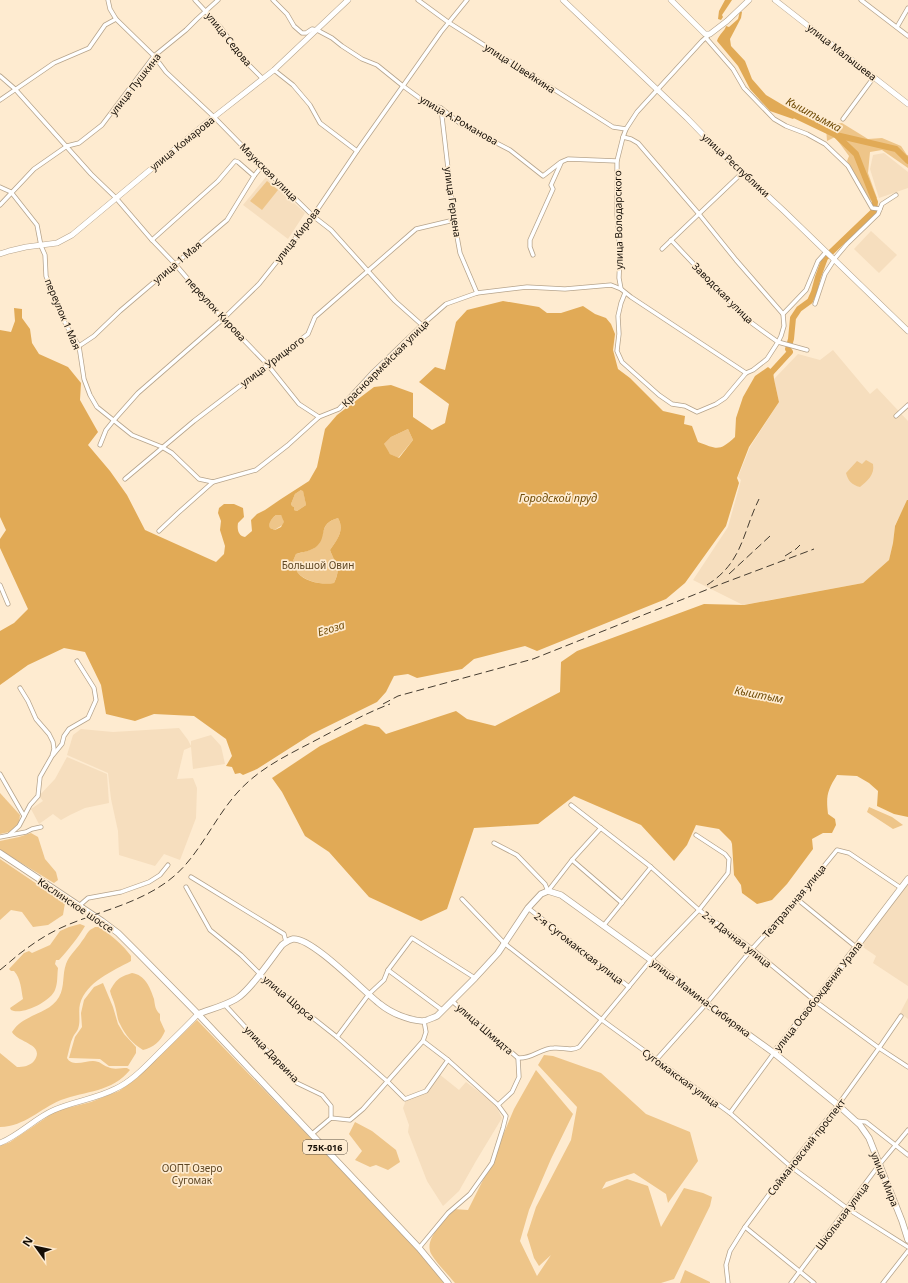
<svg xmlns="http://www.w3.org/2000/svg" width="908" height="1283" font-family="'Noto Sans',sans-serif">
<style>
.built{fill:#f6debe}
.green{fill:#eec589}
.water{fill:#e1aa56;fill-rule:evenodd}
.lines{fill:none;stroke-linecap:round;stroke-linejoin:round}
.river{stroke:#e1aa56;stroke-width:6}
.street-casing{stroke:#b6a48c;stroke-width:5}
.secondary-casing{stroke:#b6a48c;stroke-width:6}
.primary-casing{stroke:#b6a48c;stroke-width:7}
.street{stroke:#fff;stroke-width:3.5}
.secondary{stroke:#fff;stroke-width:5}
.primary{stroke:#fff;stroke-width:5.5}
.rail{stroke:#453c30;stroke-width:1;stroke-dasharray:8 4;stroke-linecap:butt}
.labels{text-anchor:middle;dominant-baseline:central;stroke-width:3.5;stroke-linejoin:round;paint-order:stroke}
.shield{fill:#feebd0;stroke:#5b5043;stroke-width:1}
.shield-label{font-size:9px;font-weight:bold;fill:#150e06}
.street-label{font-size:10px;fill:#150e06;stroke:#feebd0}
.park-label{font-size:10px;fill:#5f4724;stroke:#feebd0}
.water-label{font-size:11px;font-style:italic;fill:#704c07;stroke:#feebd0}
</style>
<rect width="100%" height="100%" fill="#feebd0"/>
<g class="built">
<polygon points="884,153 908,172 908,188 879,198 870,169 873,155"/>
<polygon points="266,177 305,213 288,239 243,205"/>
<polygon points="871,231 897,255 879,273 854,249"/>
<polygon points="833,350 870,394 877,388 908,421 908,500 895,525 893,543 889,560 863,583 743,605 693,580 728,527 741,480 738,477 750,447 779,402 774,379 798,354 820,360"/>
<polygon points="179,728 188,740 191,746 191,741 211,735 221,746 225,764 193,769 191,747 184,750 177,779 193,778 197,788 196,818 180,860 164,854 155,866 119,855 118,831 111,799 108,773 67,755 73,735 81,729 113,732"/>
<polygon points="67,757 107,774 109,803 85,808 70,815 61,820 53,814 39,824 31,809 43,801 39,796 55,779"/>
<polygon points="908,883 908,986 873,963 876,956 860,945"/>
<polygon points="908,998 908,1019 900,1013"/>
<polygon points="439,1074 459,1090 466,1082 495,1104 502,1118 476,1161 459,1191 443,1206 427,1181 408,1132 409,1125 403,1108 406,1100 425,1093"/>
</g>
<g class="green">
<polygon points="806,113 833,124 842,123 868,139 882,138 901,146 907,155 908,155 908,168 882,150 870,152 868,173 877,198 870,200 847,161 849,156 835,137 827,141 826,127 804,118"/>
<polygon points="267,181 278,190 262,210 250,201"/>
<polygon points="408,429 413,440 398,458 390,454 383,445 391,437"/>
<path d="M866,460L873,464C875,475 867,481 860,487C852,485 848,481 846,473L857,461L862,464Z"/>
<polygon points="301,490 303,490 306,505 297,511 294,510 294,507 292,506 291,504 295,494"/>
<path d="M276,515H281C288,526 282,524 275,530L270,528C268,522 272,518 276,515Z"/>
<path d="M338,518C345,530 337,540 330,550C335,564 342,567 334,583C323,585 306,582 298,573C295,569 294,565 293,561L296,554C302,552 309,551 314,548C316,547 317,545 318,543C326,531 321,523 338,518Z"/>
<polygon points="0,793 20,815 19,824 9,832 0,834"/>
<polygon points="869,807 892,817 903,825 893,829 867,812"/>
<polygon points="31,833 38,837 45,859 56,872 58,880 54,883 0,850 0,841 19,837"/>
<polygon points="0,859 65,903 63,915 48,925 33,927 22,912 11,910 0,920"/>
<path d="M80,924L85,926C78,938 68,950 59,960H56L55,964L58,968C57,975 58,983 55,990C51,1001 22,1016 11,1010L10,1008L23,999C21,989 21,979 14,971H11L9,969L24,953L29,951L32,953L50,945L60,931L69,927Z"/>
<path d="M95,927H99C109,933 124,946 131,956V961C113,971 86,982 80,1004C78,1012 81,1021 78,1029C77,1032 74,1034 73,1037C70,1043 69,1051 67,1058C72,1067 85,1061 93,1061C100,1061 102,1065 108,1067C113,1070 121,1068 127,1068L130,1070C112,1092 86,1091 61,1100C39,1109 26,1126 0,1127V1053L17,1067C23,1067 30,1066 34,1061C46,1044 18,1043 12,1032C24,1013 49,1015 59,997C65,986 62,975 66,964C69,955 77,949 82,941C85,938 86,934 89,931C91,929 92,929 95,927Z"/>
<path d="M132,973C145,975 150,987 154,999C155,1005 155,1010 160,1014V1020L165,1031C161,1041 153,1048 143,1050C133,1044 125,1035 120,1024C117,1019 117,1012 115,1006C114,1001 111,996 110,991C116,979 120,977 132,973Z"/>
<polygon points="103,983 113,1007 118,1024 124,1034 136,1047 136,1053 128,1066 109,1066 100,1059 69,1058 75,1037 82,1027 81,1013 84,1000 94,987"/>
<polygon points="197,1020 417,1249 445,1283 0,1283 0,1146 10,1142 56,1111 91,1102 119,1091 137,1078"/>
<path d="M544,1055L553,1056L601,1073L646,1114L690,1132L698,1161L668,1203L666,1194L634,1173L606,1182L602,1189L627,1179L648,1186L661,1227L684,1188L703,1193L712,1197L710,1206L674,1279L661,1283H455C450,1277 431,1257 430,1251C426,1237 445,1220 453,1209L468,1210L491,1164L514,1109L536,1070L573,1114L551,1159L529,1210L520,1241L537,1276L551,1255L539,1266L534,1258L527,1235L536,1207L571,1140L577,1107L538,1065Z"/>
<polygon points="355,1122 372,1131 396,1150 400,1162 388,1170 376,1165 370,1167 355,1160 362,1151 349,1134"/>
<polygon points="685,1270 710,1282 710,1283 680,1283"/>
</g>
<g class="water">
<polygon points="725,0 732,0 722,15 723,17 721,20 718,19 719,11"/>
<path d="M740,11L742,12L741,18L730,39L731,46L745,61L752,79L766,95L798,114L793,119L770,111L750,89L738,66L717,41C719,34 725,31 726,26L729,27L738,19Z"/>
<path d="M503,301L539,307L547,313H561L583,306L595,314L606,318L611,324L615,334L613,350L618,369L630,378L663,411L685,416L684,424L692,426L698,442C717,449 719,452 735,437L736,418L743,397L755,376L768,367L773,371L774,379L779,402L749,447L737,478L739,483L726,526L685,583L666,599L537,651L525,646L474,659L462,669L417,678L408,674L394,676L386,692L377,702L312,734L257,769L243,775L240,773L235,774L232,767L226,766L232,756L226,739L194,716L154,714L135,721L106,714L101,685L85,652L64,648L28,665L0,685V631L14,623L28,609L0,548V539L6,530L0,517V330L11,332L15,321L14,308L22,309V318L30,329L32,343L39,354L68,367L81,383L80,400L98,432L88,445L110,471L127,495L145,530L216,562L224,554L225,546L220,530L221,521L218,513L219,508L224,504H234L243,508L244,517L238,523C237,529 238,536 245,537L252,531L251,520L257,514L265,510L281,499L309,481L317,467L325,429L337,415L374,387L391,385L413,393V417L432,430L445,423L449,404L419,382L435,367L445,370L456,322L467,310ZM408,429L413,440L399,458L390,454L384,444L391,437ZM301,490L303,491L306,505L297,511L294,510V507L292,506L291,504L295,494ZM276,515H281L284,522L281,527L275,530L270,528C268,523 272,518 276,515ZM338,518C345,530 337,540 330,550C335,564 342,567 334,583C323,585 305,582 298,573C295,569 294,565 293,561L296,554C302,552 312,551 317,546C328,536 317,524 338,518Z"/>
<path d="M907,500H908V817L894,814L877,806L878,791L869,783L857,776L837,775C827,791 826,796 828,814L835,819L836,825L832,833H823L812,839L813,849L787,884L772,900L757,904L742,893L741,885L734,875L732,844L731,841L719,829L696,825L687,845L674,861L641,825L574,796L538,824L474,828L447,909L421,921L369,897L329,852L305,836L282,792L272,778L320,746L365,724L379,727L386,734L456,711L467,719L495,726L560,692L561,662L577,651L704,604L744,605L863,583L889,560L893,543L895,526Z"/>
</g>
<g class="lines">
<g class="river">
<polyline points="836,135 896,149 908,161"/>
<polyline points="768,376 790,352 788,349 791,339 793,318 799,309 810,301 814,292 818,277 825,258 874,211 875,202 856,154 836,135 790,113"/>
</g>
<defs>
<g id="street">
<polyline points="108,0 110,9 116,19 154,56 166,72 214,117 262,166 313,216 331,230 395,301 422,325"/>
<polyline points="195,0 221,28 245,61 263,79"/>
<polyline points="273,0 287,14 294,26 302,33 306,33 312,29 317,30 332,38 342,46 362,59 377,65 403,86 425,102 441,108 462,125 510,150 543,176 561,162 568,159 617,161"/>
<polyline points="418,0 448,22 613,127 626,129"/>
<polyline points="861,0 908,36"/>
<polyline points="897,27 908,8"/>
<polyline points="710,34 702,41 637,112 626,129 623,137 617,161 617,214 620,253 619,278 621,289 631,297 746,373"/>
<polyline points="706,38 733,69 744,88 774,119 786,126 807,134 825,144 848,166 872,208 880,209"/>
<polyline points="274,70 293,85 310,105 320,123 357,151"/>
<polyline points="0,76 15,89 91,174 116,198 152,240 175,264 211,306 267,364 299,404 319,417"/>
<polyline points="0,100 54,63 89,48 105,25 116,19"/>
<polyline points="441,108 454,220 460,253 477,293"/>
<polyline points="843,119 874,77"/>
<polyline points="623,137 631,139 638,143 699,214 736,260 783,314"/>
<polyline points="0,187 11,192 37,225 41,246 45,255 46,276 66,325 79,346 84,379 90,395 97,407 132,435 162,447 172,453 199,479 213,482"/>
<polyline points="0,205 34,169 67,146 79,143 102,125 154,56 186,30 197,19 218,0"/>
<polyline points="152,240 218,181 235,161 238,162 254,176"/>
<polyline points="671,240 707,278 749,321 764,332 778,342 807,350"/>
<polyline points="662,249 743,172"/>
<polyline points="533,255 530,247 530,240 553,189 551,185 561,163"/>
<polyline points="625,293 621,303 618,316 619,334 617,351 622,362 659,395 672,404 685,406 697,412 716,404 725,398 746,373 753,370 767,359 778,342 781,336 784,326 783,314 806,290 818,261 826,252"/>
<polyline points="815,304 825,274 836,257 847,244 878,214 882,204 896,195"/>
<polyline points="79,346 94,336 120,311 227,220 254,176 262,166"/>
<polyline points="896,416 908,405"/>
<polyline points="100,445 106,430 114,420 138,393 223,319 259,284 313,216 357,151 441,32 467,0"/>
<polyline points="125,479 194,421 308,334 315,317 416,229 454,220"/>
<polyline points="159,531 178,513 213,482 256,470 288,445 319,417 339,409 373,372 422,325 446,304 477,293 527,287 565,289 611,285 621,289"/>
<polyline points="0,585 8,604"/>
<polyline points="53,755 62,744 64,736 69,729 88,718 96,700 94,688 77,661"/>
<polyline points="0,774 24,816"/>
<polyline points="571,805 651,867 699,910 752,949 815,1001 879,1048 908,1067"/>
<polyline points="9,835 19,826 30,805 38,796 40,777 52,756 54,749 53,742 49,734 36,719 28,701 20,688"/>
<polyline points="0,837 26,832 32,829 41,827"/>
<polyline points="494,843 517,855 545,884 548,891"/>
<polyline points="572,860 622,903"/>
<polyline points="191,877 284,934 286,942"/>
<polyline points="186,887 210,930 241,955 270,984 337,1037 388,1082 405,1099 426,1091 448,1060"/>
<polyline points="548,891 572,860 601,828"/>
<polyline points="462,899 504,943 602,1020 730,1113 790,1166 848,1209 908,1247"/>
<polyline points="797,899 856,947"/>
<polyline points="80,905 88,898 121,892 149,882 160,875 168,865"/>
<polyline points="528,908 629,987"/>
<polyline points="604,925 651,867"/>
<polyline points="388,970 442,1010"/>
<polyline points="452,1001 518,1058"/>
<polyline points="225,1005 297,1083 322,1095 331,1106 331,1118"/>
<polyline points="424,1021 426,1032 423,1041 448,1060 498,1105"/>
<polyline points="337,1037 369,994 384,980 388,970 412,938 475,978"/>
<polyline points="656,1060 706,1004 752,949 797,899 837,850 849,853 901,888"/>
<polyline points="730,1113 774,1053"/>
<polyline points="856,1121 866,1122 908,1155"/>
<polyline points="312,1134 331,1118 350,1120 363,1109 423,1041"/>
<polyline points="745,1227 814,1283"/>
<path d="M419,1248L448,1213L470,1194L492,1163L503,1128L506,1116L498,1105L512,1092L519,1077L518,1058C533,1059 540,1048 554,1048C563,1047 571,1052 579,1047L651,960L699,910L728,873L729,859L725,854L696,835"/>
<polyline points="728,1283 726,1265 730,1251 745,1227 790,1166 838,1105 879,1048 901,1016"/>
<polyline points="791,1283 879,1165 908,1130"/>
<polyline points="883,1283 908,1251"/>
</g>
<g id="secondary">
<polyline points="563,0 687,118 715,147 784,211 908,331"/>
<polyline points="671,0 705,34 710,34 727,21 749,0"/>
<polyline points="775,0 908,104"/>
<polyline points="0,254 9,251 26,247 57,243 72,235 205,124 274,70 348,0"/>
<path d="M0,1143C20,1135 35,1118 54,1110C74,1101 96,1099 115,1089C131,1082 145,1067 157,1055C171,1041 185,1028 198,1014"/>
</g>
<g id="primary">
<polyline points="0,853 102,921 118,933 138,953 198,1014 419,1248 448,1283"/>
<path d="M198,1014C211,1009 224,1006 236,999C250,991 271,959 282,945C285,943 288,940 293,939C312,937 364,992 380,1004C391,1013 408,1020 422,1021C427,1021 432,1018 437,1016L475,978L498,953L528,908L541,894L548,891L561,895L651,960L706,1004L774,1053L838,1105L860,1125L869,1138L902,1221L908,1240"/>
<polyline points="774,1053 815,1001 908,879"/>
</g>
</defs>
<use href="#street" class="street-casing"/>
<use href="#secondary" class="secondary-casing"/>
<use href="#primary" class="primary-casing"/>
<use href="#street" class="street"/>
<use href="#secondary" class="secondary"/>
<use href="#primary" class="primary"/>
<g class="rail">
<polyline points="785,556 796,549 800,545"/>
<polyline points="729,574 770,536"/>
<path d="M707,585C743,562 742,534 759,499"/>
<polyline points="383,704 398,696 533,659 721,584 814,549"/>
<path d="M0,970C9,963 17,955 26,949C38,940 51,932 65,926C100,911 137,904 168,881C198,859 212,821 237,793C260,767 290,754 320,738C343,726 366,713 390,704"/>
</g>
</g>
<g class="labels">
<rect class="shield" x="303" y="1140" width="44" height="14" rx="3"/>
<g class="shield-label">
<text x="325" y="1147">75К-016</text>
</g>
<g class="street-label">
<text transform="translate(229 39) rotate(51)">улица Седова</text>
<text transform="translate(842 52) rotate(38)">улица Малышева</text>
<text transform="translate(520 68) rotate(33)">улица Швейкина</text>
<text transform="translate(135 84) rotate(-52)">улица Пушкина</text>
<text transform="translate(459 120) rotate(30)">улица А.Романова</text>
<text transform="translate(182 143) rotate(-39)">улица Комарова</text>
<text transform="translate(736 165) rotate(43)">улица Республики</text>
<text transform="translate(269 172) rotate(45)">Маукская улица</text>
<text transform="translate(453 202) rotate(82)">улица Герцена</text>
<text transform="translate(618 220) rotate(-91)">улица Володарского</text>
<text transform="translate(297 235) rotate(-52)">улица Кирова</text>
<text transform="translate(177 262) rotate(-40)">улица 1 Мая</text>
<text transform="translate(723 293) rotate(45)">Заводская улица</text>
<text transform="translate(216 309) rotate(47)">переулок Кирова</text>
<text transform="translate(63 314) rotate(67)">переулок 1 Мая</text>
<text transform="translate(272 361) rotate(-37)">улица Урицкого</text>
<text transform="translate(385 363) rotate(-45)">Красноармейская улица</text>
<text transform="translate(794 901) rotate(-50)">Театральная улица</text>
<text transform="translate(76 905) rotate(34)">Каслинское шоссе</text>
<text transform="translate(737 939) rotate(38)">2-я Дачная улица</text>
<text transform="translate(579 948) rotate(38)">2-я Сугомакская улица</text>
<text transform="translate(818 996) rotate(-52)">улица Освобождения Урала</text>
<text transform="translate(289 998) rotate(40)">улица Щорса</text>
<text transform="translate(701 998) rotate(37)">улица Мамина-Сибиряка</text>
<text transform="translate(485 1029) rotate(41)">улица Шмидта</text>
<text transform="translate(272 1054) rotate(46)">улица Дарвина</text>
<text transform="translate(681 1078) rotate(36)">Сугомакская улица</text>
<text transform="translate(806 1147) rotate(-52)">Соймановский проспект</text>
<text transform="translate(885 1179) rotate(68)">улица Мира</text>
<text transform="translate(842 1216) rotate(-53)">Школьная улица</text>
</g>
<g class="park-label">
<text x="318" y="565">Большой Овин</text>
<text x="192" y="1168">ООПТ Озеро<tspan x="192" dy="12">Сугомак</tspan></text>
</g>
<g class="water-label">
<text transform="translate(814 114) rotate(28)">Кыштымка</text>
<text x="558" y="497">Городской пруд</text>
<text transform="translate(331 628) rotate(-17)">Егоза</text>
<text transform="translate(759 694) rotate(11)">Кыштым</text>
</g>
</g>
<g transform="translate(36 1247) rotate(303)" stroke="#feebd0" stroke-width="3" paint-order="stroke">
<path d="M0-3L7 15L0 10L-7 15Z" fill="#150e06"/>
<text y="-6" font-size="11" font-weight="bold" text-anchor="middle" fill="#150e06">N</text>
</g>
</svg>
